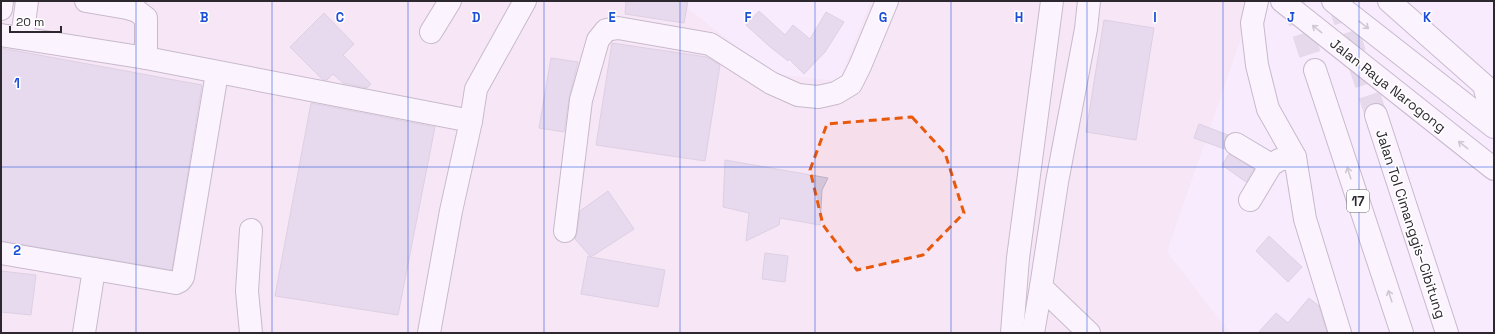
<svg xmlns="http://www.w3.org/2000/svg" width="1495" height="334" font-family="'Space Grotesk',sans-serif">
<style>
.industrial{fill:#f6dfeb}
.building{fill:#d5c5db;stroke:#beafc4}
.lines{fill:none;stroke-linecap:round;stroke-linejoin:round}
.highway-tunnel{stroke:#cfc4d4;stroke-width:22;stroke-dasharray:22 11;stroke-linecap:butt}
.minor-casing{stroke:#8d7e92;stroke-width:24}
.major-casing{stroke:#8d7e92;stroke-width:24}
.highway-casing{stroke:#8d7e92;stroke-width:24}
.minor{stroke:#fff;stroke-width:22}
.major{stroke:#fff;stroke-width:22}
.highway{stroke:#fff;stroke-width:22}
.oneway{stroke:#a09ea1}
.marked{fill:none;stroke:#e8590c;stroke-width:3;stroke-dasharray:8 5;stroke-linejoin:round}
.grid{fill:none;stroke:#1d4ed8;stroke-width:1;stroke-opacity:0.55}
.labels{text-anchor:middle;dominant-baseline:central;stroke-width:3;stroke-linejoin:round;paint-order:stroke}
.shield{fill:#fff;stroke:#6c686d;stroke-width:1}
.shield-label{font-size:13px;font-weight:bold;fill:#2d272f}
.street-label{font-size:14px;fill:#2d272f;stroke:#fff}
.grid-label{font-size:13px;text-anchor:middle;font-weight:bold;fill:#1d4ed8;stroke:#fff;stroke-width:3;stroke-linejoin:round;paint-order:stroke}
</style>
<rect width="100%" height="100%" fill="#f8ebfd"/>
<polygon class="industrial" points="1,1 678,1 772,74 839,81 871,1 1249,1 1253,3 1167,252 1230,333 1,333"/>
<g class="building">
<polygon points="626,1 688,1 684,23 625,14"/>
<polygon points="759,11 785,35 793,25 810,39 826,12 844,22 825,52 804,74 789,59 788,61 769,46 746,25"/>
<polygon points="324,13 354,44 343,55 371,84 367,88 343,83 333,74 327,80 323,80 290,47"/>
<polygon points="1104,20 1154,28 1136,140 1086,132"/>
<polygon points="612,43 707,57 720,65 705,161 596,145"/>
<polygon points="1,48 202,85 172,270 1,241"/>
<polygon points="551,58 578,62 569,98 564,132 539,128"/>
<polygon points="311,103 435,127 398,315 275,296"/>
<polygon points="1199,124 1228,135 1225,138 1224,143 1225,149 1194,138"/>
<polygon points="1229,154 1254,169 1246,182 1222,165"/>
<polygon points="725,160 828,178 822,190 820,225 780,218 779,225 746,241 749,213 723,207"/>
<polygon points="608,191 634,229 591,257 665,270 658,307 581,294 588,256 591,257 575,239 577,233 580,211"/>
<polygon points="1269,236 1302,267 1288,282 1256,251"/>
<polygon points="765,253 788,256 785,282 762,279"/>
<polygon points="1,271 36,275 31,315 1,312"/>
<polygon points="1309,298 1319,306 1327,333 1258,333 1276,313 1288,323"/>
</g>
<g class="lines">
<g class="highway-tunnel">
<polyline points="1338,1 1376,115"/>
<polyline points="1293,2 1315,70"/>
</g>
<defs>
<g id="minor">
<polyline points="86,1 127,8 137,11 146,18 146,58"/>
<polyline points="1089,1 1086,29 1057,182 1041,287 1089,333"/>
<polyline points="1257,1 1252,23 1257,65 1268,109 1295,157 1305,219 1340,333"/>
<polyline points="1389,1 1484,85 1494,125"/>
<polyline points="1,9 2,1"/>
<polyline points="431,32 450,1"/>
<polyline points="1,35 146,58 471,121"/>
<polyline points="22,38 27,1"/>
<polyline points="1236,144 1271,165"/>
<polyline points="1250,200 1271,165 1279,160 1295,157"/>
<polyline points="565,231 581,100 598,40 606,30 618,28 710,44 771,83 798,95 818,97 836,93 851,84 860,66 887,1"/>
<polyline points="1,253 176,283 180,281 183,277 217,73"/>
<polyline points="84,333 94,269"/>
<polyline points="251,333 247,291 251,230"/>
<polyline points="429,333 451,211 471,121 476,89 525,1"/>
<polyline points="1012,333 1018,258 1052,1"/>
<polyline points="1033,333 1041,287"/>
</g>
<g id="major">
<polyline points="1282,1 1494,169"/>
<polyline points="1333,1 1494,127"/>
</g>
<g id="highway">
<polyline points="1315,70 1402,333"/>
<polyline points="1376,115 1447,333"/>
</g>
</defs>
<use href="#minor" class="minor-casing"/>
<use href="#major" class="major-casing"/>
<use href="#highway" class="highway-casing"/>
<use href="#minor" class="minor"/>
<use href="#major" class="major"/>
<use href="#highway" class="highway"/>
</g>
<defs><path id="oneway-shaft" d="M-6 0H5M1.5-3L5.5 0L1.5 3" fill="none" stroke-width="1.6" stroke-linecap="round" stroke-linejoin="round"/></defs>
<g class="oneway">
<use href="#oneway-shaft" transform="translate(1364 25) rotate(38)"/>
<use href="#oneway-shaft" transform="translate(1317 29) rotate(-142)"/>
<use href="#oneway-shaft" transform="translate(1463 145) rotate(-142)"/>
<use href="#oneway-shaft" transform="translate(1349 173) rotate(-108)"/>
<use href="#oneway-shaft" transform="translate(1390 296) rotate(-108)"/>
</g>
<path d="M0 0H1495V334H0ZM912,117L945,153L964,213L923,255L857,270L823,225L810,170L827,124Z" fill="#f8ebfd" fill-opacity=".55" fill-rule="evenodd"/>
<path class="marked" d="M912,117L945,153L964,213L923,255L857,270L823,225L810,170L827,124Z"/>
<path class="grid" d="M136,1V333M272,1V333M408,1V333M544,1V333M680,1V333M815,1V333M951,1V333M1087,1V333M1223,1V333M1359,1V333M1,167H1494"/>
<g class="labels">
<rect class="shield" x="1347" y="190" width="22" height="22" rx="3"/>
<g class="shield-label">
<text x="1358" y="201">17</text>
</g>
<g class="street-label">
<text transform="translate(1388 85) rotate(38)">Jalan Raya Narogong</text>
<text transform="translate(1411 224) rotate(72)">Jalan Tol Cimanggis–Cibitung</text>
</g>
</g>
<g class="grid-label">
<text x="204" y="22">B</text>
<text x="340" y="22">C</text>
<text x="476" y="22">D</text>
<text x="612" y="22">E</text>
<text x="748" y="22">F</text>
<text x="883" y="22">G</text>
<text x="1019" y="22">H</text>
<text x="1155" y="22">I</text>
<text x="1291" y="22">J</text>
<text x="1427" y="22">K</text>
<text x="17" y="88">1</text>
<text x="17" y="255">2</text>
</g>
<rect width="1495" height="334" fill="none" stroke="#2d272f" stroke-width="4"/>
<path d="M10 26v6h51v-6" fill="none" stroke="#2d272f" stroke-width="2"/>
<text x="16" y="26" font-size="12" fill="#2d272f" stroke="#ffffff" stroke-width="3" paint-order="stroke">20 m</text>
</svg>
